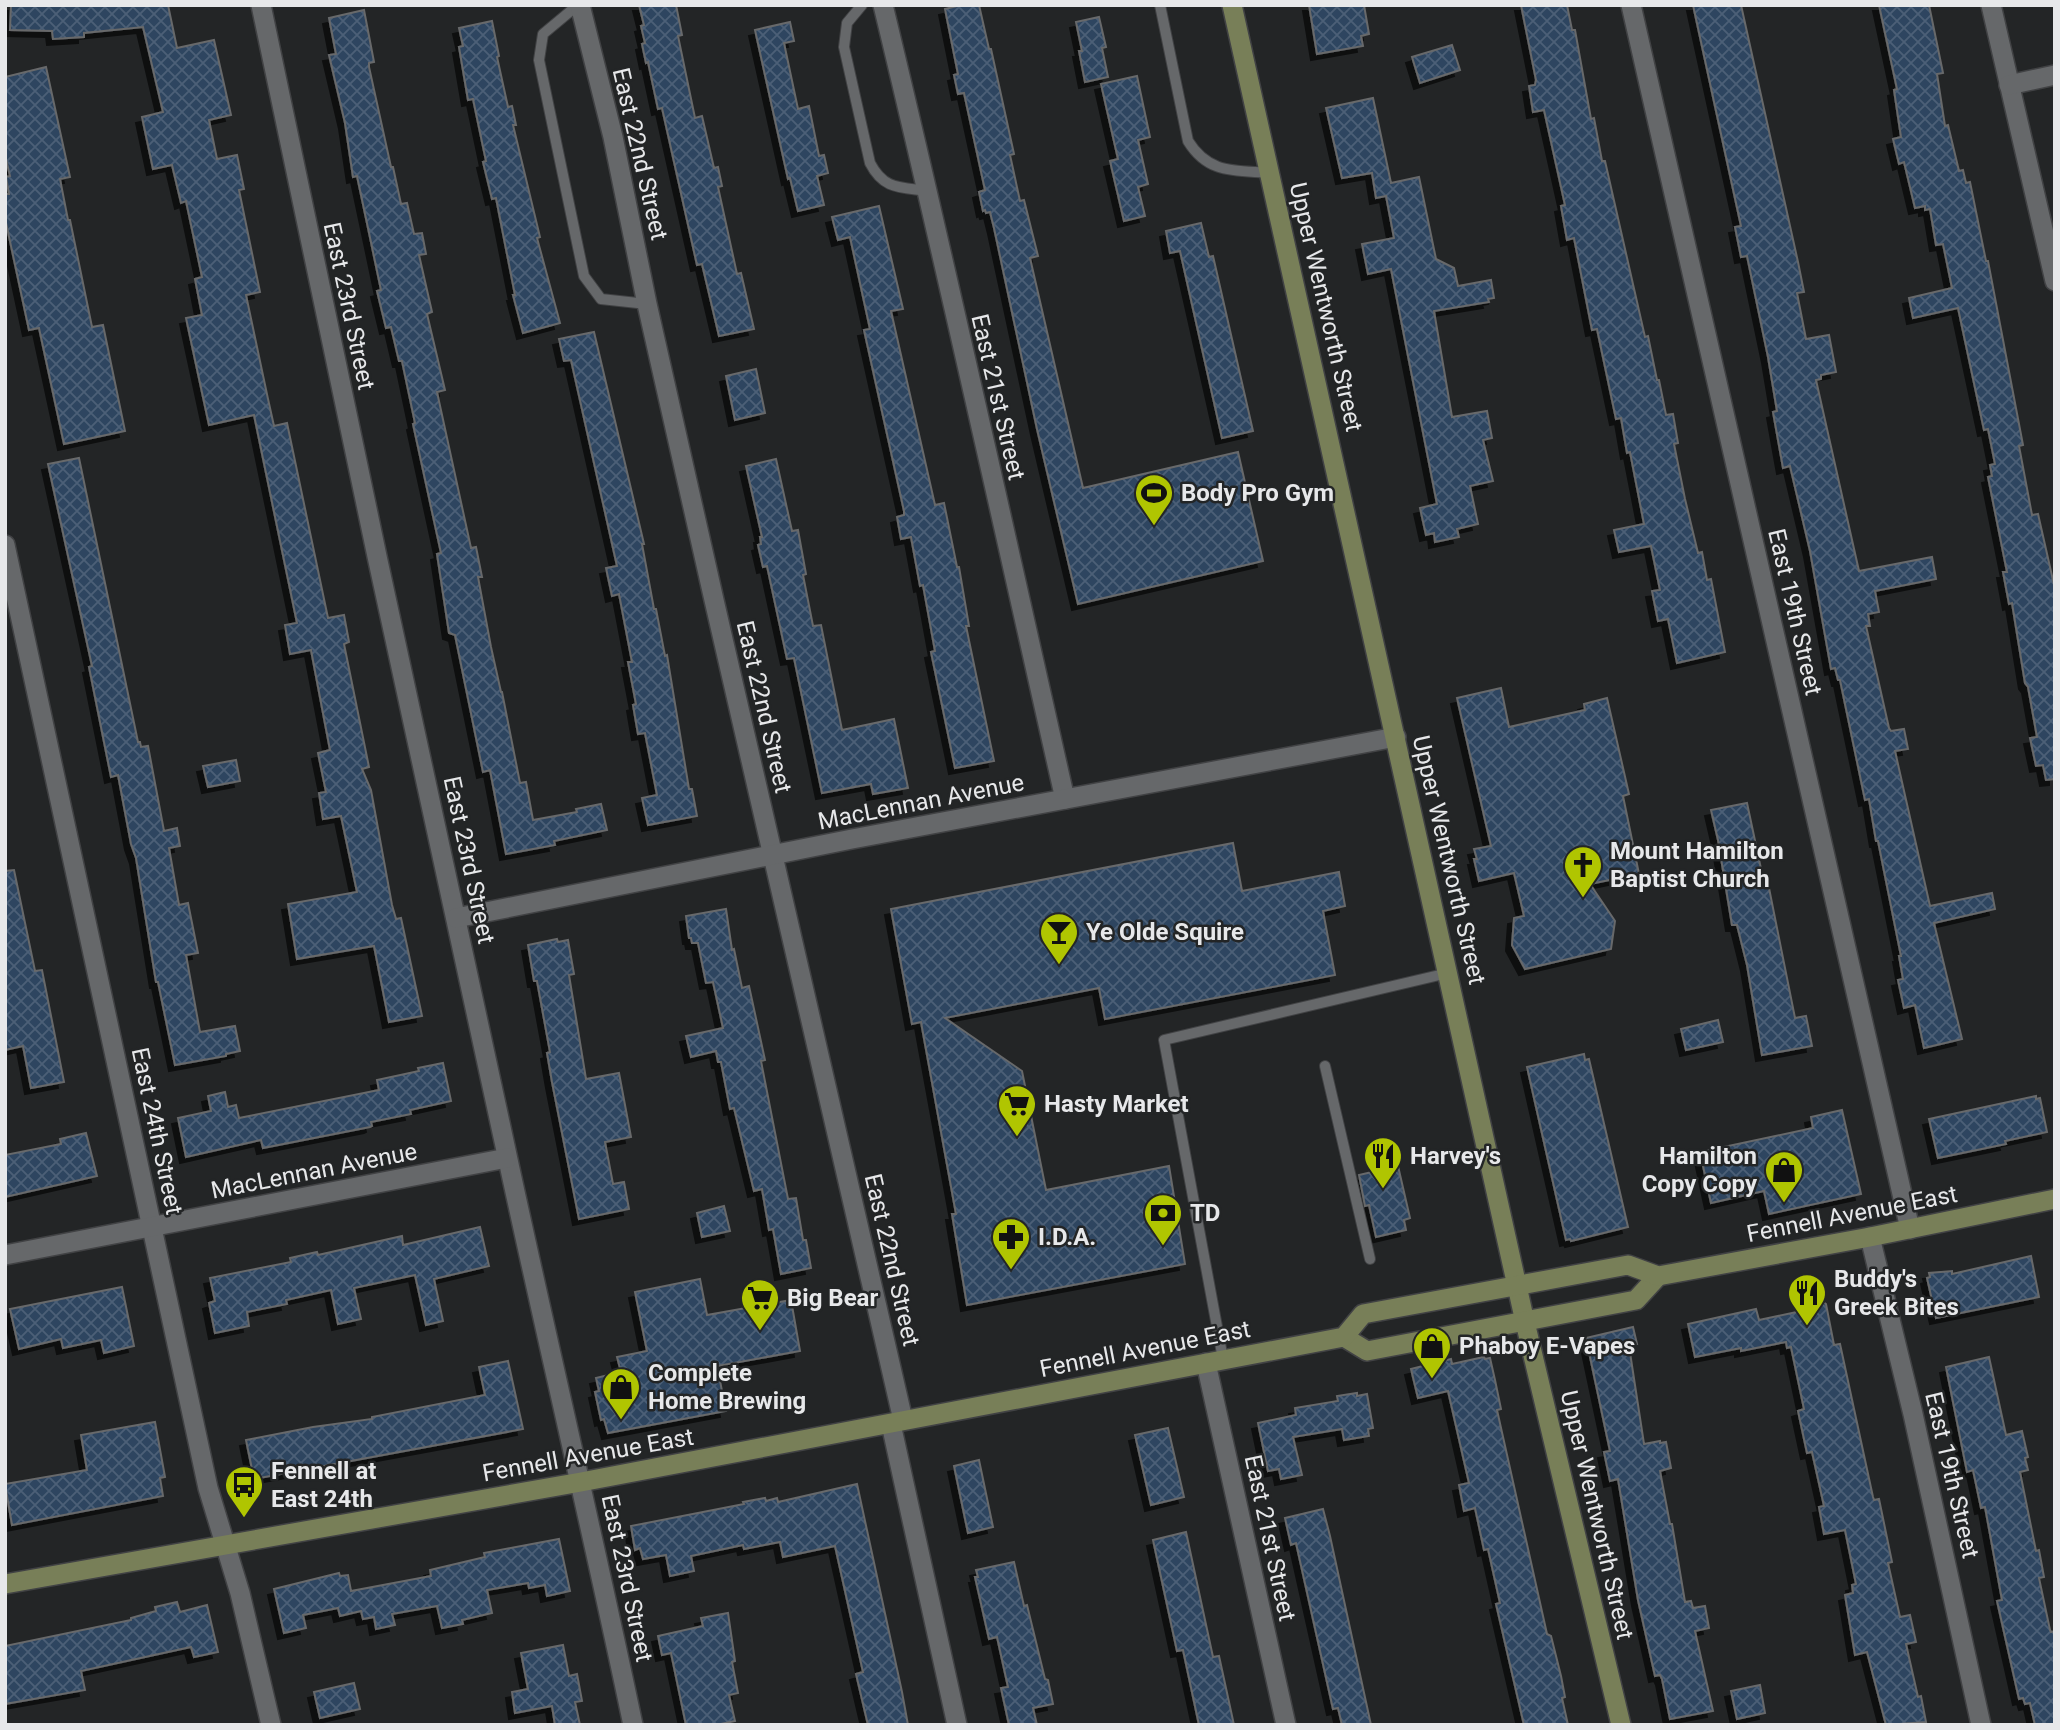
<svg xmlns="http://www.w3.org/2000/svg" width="2060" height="1730" font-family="Roboto,sans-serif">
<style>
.building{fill:url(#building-cross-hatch);stroke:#67696b;stroke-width:2;filter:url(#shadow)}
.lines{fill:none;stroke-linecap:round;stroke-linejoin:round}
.service-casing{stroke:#414244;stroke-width:12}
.minor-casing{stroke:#414244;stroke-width:22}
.secondary-casing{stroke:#414244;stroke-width:22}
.service{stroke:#66686a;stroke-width:10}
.minor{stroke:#66686a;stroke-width:19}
.secondary{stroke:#787f58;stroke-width:19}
.labels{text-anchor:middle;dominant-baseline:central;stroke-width:5;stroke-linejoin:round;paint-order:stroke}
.street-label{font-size:24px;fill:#e7e8ea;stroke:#232526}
.poi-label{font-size:24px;font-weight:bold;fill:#e7e8ea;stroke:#232526;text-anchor:start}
</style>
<defs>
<pattern id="building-cross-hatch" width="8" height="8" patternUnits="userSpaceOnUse" patternTransform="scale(1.75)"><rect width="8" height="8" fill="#2e4560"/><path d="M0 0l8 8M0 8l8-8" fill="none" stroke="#4c6077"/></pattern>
<filter id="shadow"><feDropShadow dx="-6" dy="6" stdDeviation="0" flood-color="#0009"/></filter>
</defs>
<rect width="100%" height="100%" fill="#232526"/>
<g class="building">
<polygon points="11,5 168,5 177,48 214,40 231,115 209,120 217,159 237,155 244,189 239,190 260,292 246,295 268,399 274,426 287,423 328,618 344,615 349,642 344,644 369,767 362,769 371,790 392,905 396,919 401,918 422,1016 389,1022 374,946 297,959 288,904 357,892 341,816 323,819 319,793 326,792 318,753 330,750 311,650 290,654 285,625 297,623 254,415 209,425 186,318 202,315 195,279 202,277 186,201 181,203 172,165 153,169 142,117 163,112 143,27 84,33 84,37 53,39 52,31 10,30"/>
<polygon points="639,5 676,5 682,35 678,36 695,118 702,116 714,168 718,167 722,186 718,187 737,274 741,273 754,329 719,336 702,264 697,265 662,108 658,109 648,62 646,63 642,44 645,43 641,26 644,25"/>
<polygon points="961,5 979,5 989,49 991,49 1014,154 1010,155 1020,201 1024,200 1038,256 1030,258 1083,488 1238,452 1263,561 1078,604 1037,429 994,228 990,212 986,213 985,210 983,211 979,192 985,190 964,93 958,94 954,75 958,74 945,9"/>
<polygon points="1309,5 1364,5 1369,34 1361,36 1363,46 1317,54"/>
<polygon points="1521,5 1567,5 1572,30 1575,30 1591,119 1594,118 1602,161 1605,161 1645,337 1648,336 1657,380 1659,380 1666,415 1673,414 1678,443 1674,444 1685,499 1698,553 1702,552 1707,580 1711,579 1725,652 1677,663 1668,619 1658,621 1652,591 1660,590 1651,546 1619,552 1614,530 1644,524 1630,452 1627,453 1621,418 1616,419 1597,329 1592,330 1574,238 1567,240 1561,206 1565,205 1544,110 1533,112 1529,86 1535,85 1536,80"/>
<polygon points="1693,5 1741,5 1798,262 1804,292 1797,293 1806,339 1829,335 1836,372 1821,375 1821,379 1816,380 1859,571 1932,557 1936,579 1875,591 1879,612 1868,614 1870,626 1866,626 1889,728 1891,731 1904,729 1908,749 1895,751 1930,906 1992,893 1995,909 1934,923 1962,1039 1924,1048 1915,1005 1904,1008 1898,980 1903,979 1899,956 1901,956 1878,841 1876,841 1869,799 1865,800 1840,680 1838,680 1835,668 1831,669 1810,551 1790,466 1783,468 1773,412 1777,411 1768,357 1747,256 1741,257 1735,227 1741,226"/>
<polygon points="1879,5 1929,5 1943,73 1937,74 1945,126 1948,125 1959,171 1963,170 1966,183 1970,182 1986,261 1988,261 2023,445 2019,446 2032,515 2038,514 2055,589 2055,779 2046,780 2043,765 2036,766 2030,738 2037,737 2028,687 2025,683 2012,603 2009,604 2003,572 2007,572 1988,477 1992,476 1990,465 1995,464 1988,429 1984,430 1958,308 1913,318 1909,298 1952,288 1943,244 1936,245 1930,209 1925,210 1925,206 1915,208 1904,162 1899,164 1893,139 1901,137 1894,90 1897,89"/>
<polygon points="364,10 374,62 369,63 369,67 391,167 393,167 401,204 407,203 414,234 422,233 426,254 419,255 432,312 427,314 445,390 437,392 471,548 476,547 482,577 478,577 491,647 501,692 502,692 520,783 526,782 533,820 577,812 576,809 601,804 607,830 554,841 555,845 506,854 490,770 483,772 455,635 449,633 437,554 441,553 413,424 415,423 402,361 399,361 391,327 386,328 377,291 381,290 368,228 357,176 353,177 345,123 329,55 336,54 329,18"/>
<polygon points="1099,17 1106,47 1102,48 1108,77 1085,82 1079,51 1082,51 1076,22"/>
<polygon points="492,21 499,56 497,57 508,107 512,106 516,125 513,125 540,237 537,238 560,323 523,333 513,295 515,295 496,198 492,199 483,162 486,161 473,99 468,100 459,47 463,46 459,28"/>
<polygon points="790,22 794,41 784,43 798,109 809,106 819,156 824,155 828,173 817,176 824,205 798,211 790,178 788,179 755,30"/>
<polygon points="1452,45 1460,70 1420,83 1412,57"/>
<polygon points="46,67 70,177 60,179 68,220 70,220 92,327 103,325 125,431 64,444 39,328 29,330 5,218 5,194 9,194 6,177 10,176 5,155 5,77"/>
<polygon points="1137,76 1150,137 1138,140 1148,184 1138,187 1145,216 1124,221 1110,161 1118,159 1101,84"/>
<polygon points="1373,98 1391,183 1419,177 1436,259 1454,268 1458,286 1491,280 1494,298 1488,299 1489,302 1434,311 1452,417 1487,411 1492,438 1483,440 1493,481 1470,486 1478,524 1457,529 1459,537 1435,542 1434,533 1426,535 1420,508 1437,504 1391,269 1368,274 1362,244 1394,238 1386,196 1376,198 1372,173 1342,178 1326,108"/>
<polygon points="879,206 903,309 891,311 935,505 944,503 957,567 959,567 969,626 966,626 994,761 955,768 931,652 935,651 923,585 920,586 911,537 901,539 897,517 904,515 904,511 864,330 870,329 850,237 838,240 832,217"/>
<polygon points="1201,223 1209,257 1213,256 1253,431 1222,438 1180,251 1170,253 1166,231"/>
<polygon points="594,332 644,544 642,544 654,609 656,609 665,656 667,655 689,789 692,789 697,816 648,825 642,798 657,795 645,733 638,734 633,705 636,704 628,662 632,662 619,594 612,596 606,568 617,566 571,360 564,361 559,339"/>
<polygon points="756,369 765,413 735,420 726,376"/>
<polygon points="79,458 138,742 140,742 141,747 148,746 164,831 177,828 180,846 169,848 179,905 188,903 198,953 186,955 200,1032 235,1026 240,1051 226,1054 226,1056 175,1065 158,982 156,982 136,858 131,844 118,775 111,777 89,667 92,666 48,464"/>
<polygon points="776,459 792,531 798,530 806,574 803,575 813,626 821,625 842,730 894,719 908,788 873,794 871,784 822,793 794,658 787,659 767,566 763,567 758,545 761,544 760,537 762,537 746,466"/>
<polygon points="1501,688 1509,727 1585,710 1584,704 1607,698 1629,794 1623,796 1639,874 1590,884 1615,921 1611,949 1525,969 1512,945 1514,918 1524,916 1514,873 1479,881 1474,859 1477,859 1474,849 1491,846 1457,698"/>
<polygon points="236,760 240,781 208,787 203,766"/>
<polygon points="1747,803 1764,883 1768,883 1795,1018 1806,1016 1812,1046 1762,1055 1747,965 1737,925 1732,925 1718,840 1711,810"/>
<polygon points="1233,843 1242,891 1339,872 1345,906 1323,911 1335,975 1105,1019 1099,988 945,1018 1022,1071 1046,1190 1169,1166 1185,1264 967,1305 952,1214 956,1214 921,1022 912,1024 891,909"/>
<polygon points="14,870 35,971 42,970 64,1082 31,1088 23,1046 5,1050 5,871"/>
<polygon points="726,909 732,950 734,949 742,988 749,986 765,1060 761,1061 788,1199 796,1198 803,1240 806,1240 811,1268 781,1274 773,1229 769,1230 762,1189 754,1191 734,1108 730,1109 721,1062 718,1062 716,1051 691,1057 686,1036 723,1028 713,982 706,983 698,943 692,943 691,938 689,938 686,916"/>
<polygon points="557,939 558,942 568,940 574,974 569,975 586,1079 619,1073 631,1137 605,1142 613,1184 624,1182 629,1209 579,1219 552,1082 547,1053 550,1052 537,981 534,981 528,945"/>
<polygon points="1718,1020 1723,1042 1686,1050 1681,1029"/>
<polygon points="1584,1054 1585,1060 1589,1059 1628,1227 1571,1241 1570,1239 1566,1240 1527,1067"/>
<polygon points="443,1063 451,1101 410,1110 411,1114 371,1122 372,1126 370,1127 263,1148 261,1140 186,1157 178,1118 211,1111 208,1096 225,1092 228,1107 236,1105 239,1118 379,1090 377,1080 419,1071 418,1068"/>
<polygon points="2036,1096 2036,1099 2040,1098 2047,1132 2005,1141 2006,1144 1938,1158 1929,1119"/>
<polygon points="1842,1110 1861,1194 1769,1214 1764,1191 1711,1203 1700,1152 1813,1128 1811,1117"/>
<polygon points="86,1133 97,1176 5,1197 5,1155 61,1144 60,1139"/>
<polygon points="1398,1166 1410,1218 1404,1220 1406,1230 1376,1237 1369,1205 1365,1206 1359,1175"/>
<polygon points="724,1206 730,1231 702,1237 697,1213"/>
<polygon points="480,1227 489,1266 434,1279 443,1321 426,1325 415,1275 354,1288 361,1319 338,1324 331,1290 286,1300 287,1304 247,1312 249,1326 215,1333 209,1303 215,1301 210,1278 291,1262 290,1258 317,1252 318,1255 402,1236 403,1245"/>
<polygon points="2031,1256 2039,1297 1936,1318 1927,1278 1930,1277 1929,1273 1952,1271 1952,1274"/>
<polygon points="700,1279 707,1315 791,1300 800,1351 717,1366 726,1411 608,1433 604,1419 601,1420 595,1392 599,1391 596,1378 621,1372 617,1357 647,1351 635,1292"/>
<polygon points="122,1287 134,1346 104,1353 101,1340 63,1348 61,1339 19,1349 10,1309"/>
<polygon points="1819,1299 1826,1304 1834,1345 1840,1344 1873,1497 1874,1500 1879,1499 1892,1562 1888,1563 1900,1617 1910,1615 1916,1642 1906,1644 1918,1697 1921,1696 1926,1722 1886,1725 1867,1652 1855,1655 1845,1595 1853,1593 1852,1585 1856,1584 1845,1530 1824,1534 1819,1507 1824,1506 1812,1452 1807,1453 1798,1411 1804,1409 1791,1347 1787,1348 1786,1342 1741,1351 1741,1348 1695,1357 1688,1324 1756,1309 1759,1320 1806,1310 1805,1302"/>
<polygon points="1633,1327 1637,1344 1629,1346 1644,1444 1660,1441 1660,1443 1666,1442 1671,1468 1660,1471 1670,1524 1672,1524 1685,1602 1691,1601 1693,1608 1705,1606 1709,1628 1695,1631 1713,1711 1670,1719 1662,1679 1660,1675 1655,1676 1638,1600 1618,1479 1610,1481 1604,1452 1610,1451 1586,1338"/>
<polygon points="1484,1357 1485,1359 1490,1358 1495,1380 1501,1409 1497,1410 1547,1634 1551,1636 1561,1676 1565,1697 1562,1698 1568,1725 1524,1725 1496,1604 1500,1603 1488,1549 1484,1550 1475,1508 1464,1511 1459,1485 1469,1483 1448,1391 1418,1398 1411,1369 1451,1359 1452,1364"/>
<polygon points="1989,1357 2006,1435 2022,1431 2028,1457 2025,1458 2028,1470 2020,1472 2036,1551 2039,1550 2044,1577 2039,1578 2050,1630 2051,1632 2055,1631 2055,1725 2035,1725 2030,1703 2025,1704 2023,1698 2019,1699 1997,1601 2002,1600 1985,1507 1981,1508 1973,1470 1967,1472 1946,1367"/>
<polygon points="508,1361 523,1429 254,1479 246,1440 313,1427 372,1419 372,1417 485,1395 479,1367"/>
<polygon points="1357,1393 1357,1396 1367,1394 1373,1428 1368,1429 1369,1436 1344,1440 1342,1429 1293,1437 1302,1475 1281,1479 1279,1469 1268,1471 1258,1423 1296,1415 1295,1408 1338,1401 1337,1396"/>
<polygon points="155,1422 165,1477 160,1478 163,1496 12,1525 5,1484 87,1470 81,1435"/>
<polygon points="1168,1428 1184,1497 1151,1505 1135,1435"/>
<polygon points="979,1460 993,1527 968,1533 954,1466"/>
<polygon points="857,1484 902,1692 908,1725 868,1725 856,1674 863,1672 835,1546 783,1557 780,1542 744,1549 743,1545 691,1556 694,1571 670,1576 666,1555 643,1559 640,1548 635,1550 631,1526 744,1504 743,1502 765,1498 766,1501 777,1498 778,1502"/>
<polygon points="1323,1509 1330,1536 1371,1725 1342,1725 1338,1708 1333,1709 1296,1543 1291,1545 1285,1518"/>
<polygon points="1186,1532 1213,1657 1219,1656 1234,1725 1199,1725 1183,1650 1177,1651 1153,1540"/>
<polygon points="559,1539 570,1591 547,1596 545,1585 529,1588 528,1583 487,1590 492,1613 462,1620 463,1624 442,1628 437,1606 392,1614 395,1625 376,1629 374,1617 363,1619 361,1611 340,1616 338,1608 303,1615 306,1628 284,1633 274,1589 339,1573 340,1576 348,1575 351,1591 431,1576 430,1570 485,1557 484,1553"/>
<polygon points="1014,1562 1024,1606 1027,1605 1045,1679 1048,1680 1053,1704 1033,1708 1037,1725 1009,1725 1001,1688 1008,1687 997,1637 989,1639 975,1577 978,1577 976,1570"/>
<polygon points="177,1602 180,1612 207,1605 218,1652 194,1657 191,1647 81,1671 85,1690 5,1704 5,1646 131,1620 131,1618 156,1611 155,1607"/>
<polygon points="728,1613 735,1661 732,1662 738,1693 729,1695 735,1721 716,1725 686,1725 671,1653 662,1655 658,1636 703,1626 701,1618"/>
<polygon points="563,1645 569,1676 577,1674 582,1701 575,1702 580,1725 555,1725 552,1706 515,1713 512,1692 528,1689 521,1653"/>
<polygon points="354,1683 360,1709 320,1718 314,1692"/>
<polygon points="1760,1685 1765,1713 1737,1719 1731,1691"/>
</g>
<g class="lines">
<defs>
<g id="service">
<path d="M862,5L847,23L844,47L870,163C884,190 900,187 928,191"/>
<path d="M1160,5L1188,141C1209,175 1236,170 1271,173"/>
<polyline points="581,9 573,9 543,34 539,60 584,276 601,299 647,304"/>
<polyline points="1325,1066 1370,1259"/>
<polyline points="1223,1359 1164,1040 1448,973"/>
</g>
<g id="minor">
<path d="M261,5C341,389 422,772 507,1155C548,1345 593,1534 633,1725"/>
<polyline points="580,5 613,137 647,304 714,600 903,1420"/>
<path d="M883,5C947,269 1005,535 1065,799"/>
<polyline points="1631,5 1910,1229"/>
<polyline points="1991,5 2055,281"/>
<polyline points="2009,85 2055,75"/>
<polyline points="5,545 208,1488 240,1593 271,1725"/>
<polyline points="456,918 852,839 1396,737"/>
<polyline points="1870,1237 1913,1414 1981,1725"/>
<polyline points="5,1255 507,1158"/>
<polyline points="1206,1363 1286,1725"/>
<polyline points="891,1424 957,1725"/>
</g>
<g id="secondary">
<polyline points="1232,5 1525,1322 1621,1725"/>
<polyline points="1344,1337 1367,1351 1636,1300 1658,1276"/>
<polyline points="5,1584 581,1482 1344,1337 1363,1314 1628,1265 1658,1276 1870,1237 2055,1199"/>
</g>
</defs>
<use href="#service" class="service-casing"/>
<use href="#minor" class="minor-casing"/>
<use href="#secondary" class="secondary-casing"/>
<use href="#service" class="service"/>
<use href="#minor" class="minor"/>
<use href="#secondary" class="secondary"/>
</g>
<defs>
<symbol id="stadium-pin" viewBox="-11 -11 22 30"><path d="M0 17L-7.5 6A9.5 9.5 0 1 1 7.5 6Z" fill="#b0c501" stroke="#232526"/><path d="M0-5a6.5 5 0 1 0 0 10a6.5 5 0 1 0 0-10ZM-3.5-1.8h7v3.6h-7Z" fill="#111"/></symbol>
<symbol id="church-pin" viewBox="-11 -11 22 30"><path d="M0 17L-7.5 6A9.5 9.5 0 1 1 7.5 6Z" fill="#b0c501" stroke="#232526"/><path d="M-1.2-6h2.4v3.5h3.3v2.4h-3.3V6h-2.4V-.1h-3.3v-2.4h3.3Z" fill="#111"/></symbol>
<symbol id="bar-pin" viewBox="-11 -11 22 30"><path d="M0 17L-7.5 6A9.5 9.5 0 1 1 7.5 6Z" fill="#b0c501" stroke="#232526"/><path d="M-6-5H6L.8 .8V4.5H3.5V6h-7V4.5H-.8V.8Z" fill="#111"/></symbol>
<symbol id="supermarket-pin" viewBox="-11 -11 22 30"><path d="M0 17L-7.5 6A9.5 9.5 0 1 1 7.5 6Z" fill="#b0c501" stroke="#232526"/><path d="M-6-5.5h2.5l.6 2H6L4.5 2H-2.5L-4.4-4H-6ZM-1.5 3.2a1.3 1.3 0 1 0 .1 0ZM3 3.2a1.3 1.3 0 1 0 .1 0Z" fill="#111"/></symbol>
<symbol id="restaurant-pin" viewBox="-11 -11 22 30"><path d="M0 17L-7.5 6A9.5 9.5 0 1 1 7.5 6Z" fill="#b0c501" stroke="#232526"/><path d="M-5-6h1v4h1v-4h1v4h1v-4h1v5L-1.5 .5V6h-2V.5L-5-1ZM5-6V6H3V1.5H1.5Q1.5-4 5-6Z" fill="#111"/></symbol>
<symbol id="shop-pin" viewBox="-11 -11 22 30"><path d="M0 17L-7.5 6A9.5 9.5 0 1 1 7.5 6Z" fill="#b0c501" stroke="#232526"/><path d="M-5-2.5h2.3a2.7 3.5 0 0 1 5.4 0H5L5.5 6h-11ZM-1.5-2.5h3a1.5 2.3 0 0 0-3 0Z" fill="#111"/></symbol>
<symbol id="bank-pin" viewBox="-11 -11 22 30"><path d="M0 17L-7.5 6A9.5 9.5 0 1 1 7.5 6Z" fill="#b0c501" stroke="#232526"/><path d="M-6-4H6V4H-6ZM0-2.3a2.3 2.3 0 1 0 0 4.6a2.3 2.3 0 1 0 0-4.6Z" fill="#111"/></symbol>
<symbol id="pharmacy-pin" viewBox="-11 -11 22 30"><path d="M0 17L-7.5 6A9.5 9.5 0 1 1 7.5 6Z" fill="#b0c501" stroke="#232526"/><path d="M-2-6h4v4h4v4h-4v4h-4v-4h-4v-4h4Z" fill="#111"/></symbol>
<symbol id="bus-pin" viewBox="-11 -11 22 30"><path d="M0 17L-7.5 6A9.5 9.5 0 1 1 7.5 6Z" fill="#b0c501" stroke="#232526"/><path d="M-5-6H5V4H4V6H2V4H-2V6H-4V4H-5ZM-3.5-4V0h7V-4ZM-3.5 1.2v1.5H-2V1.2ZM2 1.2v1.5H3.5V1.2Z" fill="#111"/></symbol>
</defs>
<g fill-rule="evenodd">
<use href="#stadium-pin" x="1132" y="471" width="44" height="60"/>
<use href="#church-pin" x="1561" y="843" width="44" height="60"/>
<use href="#bar-pin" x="1037" y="910" width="44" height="60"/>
<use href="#supermarket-pin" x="995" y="1082" width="44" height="60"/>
<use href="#restaurant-pin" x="1361" y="1134" width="44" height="60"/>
<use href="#shop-pin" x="1762" y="1148" width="44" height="60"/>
<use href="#bank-pin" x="1141" y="1191" width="44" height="60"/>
<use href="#pharmacy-pin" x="989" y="1215" width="44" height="60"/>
<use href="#restaurant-pin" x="1785" y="1271" width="44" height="60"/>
<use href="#supermarket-pin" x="738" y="1276" width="44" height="60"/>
<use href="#shop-pin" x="1410" y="1324" width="44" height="60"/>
<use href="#shop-pin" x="599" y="1365" width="44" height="60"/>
<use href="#bus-pin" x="222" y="1463" width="44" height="60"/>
</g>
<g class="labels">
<g class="street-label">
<text transform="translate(640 154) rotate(77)">East 22nd Street</text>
<text transform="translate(349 306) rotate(78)">East 23rd Street</text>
<text transform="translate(1326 307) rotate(77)">Upper Wentworth Street</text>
<text transform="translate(998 397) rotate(77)">East 21st Street</text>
<text transform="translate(1795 612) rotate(77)">East 19th Street</text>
<text transform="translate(764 707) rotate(77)">East 22nd Street</text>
<text transform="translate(921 802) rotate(-11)">MacLennan Avenue</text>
<text transform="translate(469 860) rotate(78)">East 23rd Street</text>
<text transform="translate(1449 860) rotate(77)">Upper Wentworth Street</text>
<text transform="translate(157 1131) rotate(78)">East 24th Street</text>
<text transform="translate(314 1171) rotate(-11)">MacLennan Avenue</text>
<text transform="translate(1852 1214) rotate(-11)">Fennell Avenue East</text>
<text transform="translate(892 1260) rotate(77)">East 22nd Street</text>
<text transform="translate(1145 1349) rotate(-11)">Fennell Avenue East</text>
<text transform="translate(588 1455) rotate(-10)">Fennell Avenue East</text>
<text transform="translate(1952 1475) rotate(77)">East 19th Street</text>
<text transform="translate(1597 1515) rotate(77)">Upper Wentworth Street</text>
<text transform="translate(1270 1538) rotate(78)">East 21st Street</text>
<text transform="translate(627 1578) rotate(78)">East 23rd Street</text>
</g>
<g class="poi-label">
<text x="1181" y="493">Body Pro Gym</text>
<text x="1610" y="851">Mount Hamilton<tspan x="1610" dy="28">Baptist Church</tspan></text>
<text x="1086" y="932">Ye Olde Squire</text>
<text x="1044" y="1104">Hasty Market</text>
<text x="1410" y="1156">Harvey's</text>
<text x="1757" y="1156" text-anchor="end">Hamilton<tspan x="1757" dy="28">Copy Copy</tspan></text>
<text x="1190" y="1213">TD</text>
<text x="1038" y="1237">I.D.A.</text>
<text x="1834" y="1279">Buddy's<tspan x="1834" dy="28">Greek Bites</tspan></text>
<text x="787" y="1298">Big Bear</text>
<text x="1459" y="1346">Phaboy E-Vapes</text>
<text x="648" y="1373">Complete<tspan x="648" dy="28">Home Brewing</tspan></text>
<text x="271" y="1471">Fennell at<tspan x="271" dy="28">East 24th</tspan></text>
</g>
</g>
<rect width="2060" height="1730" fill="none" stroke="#e7e8ea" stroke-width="14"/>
</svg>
